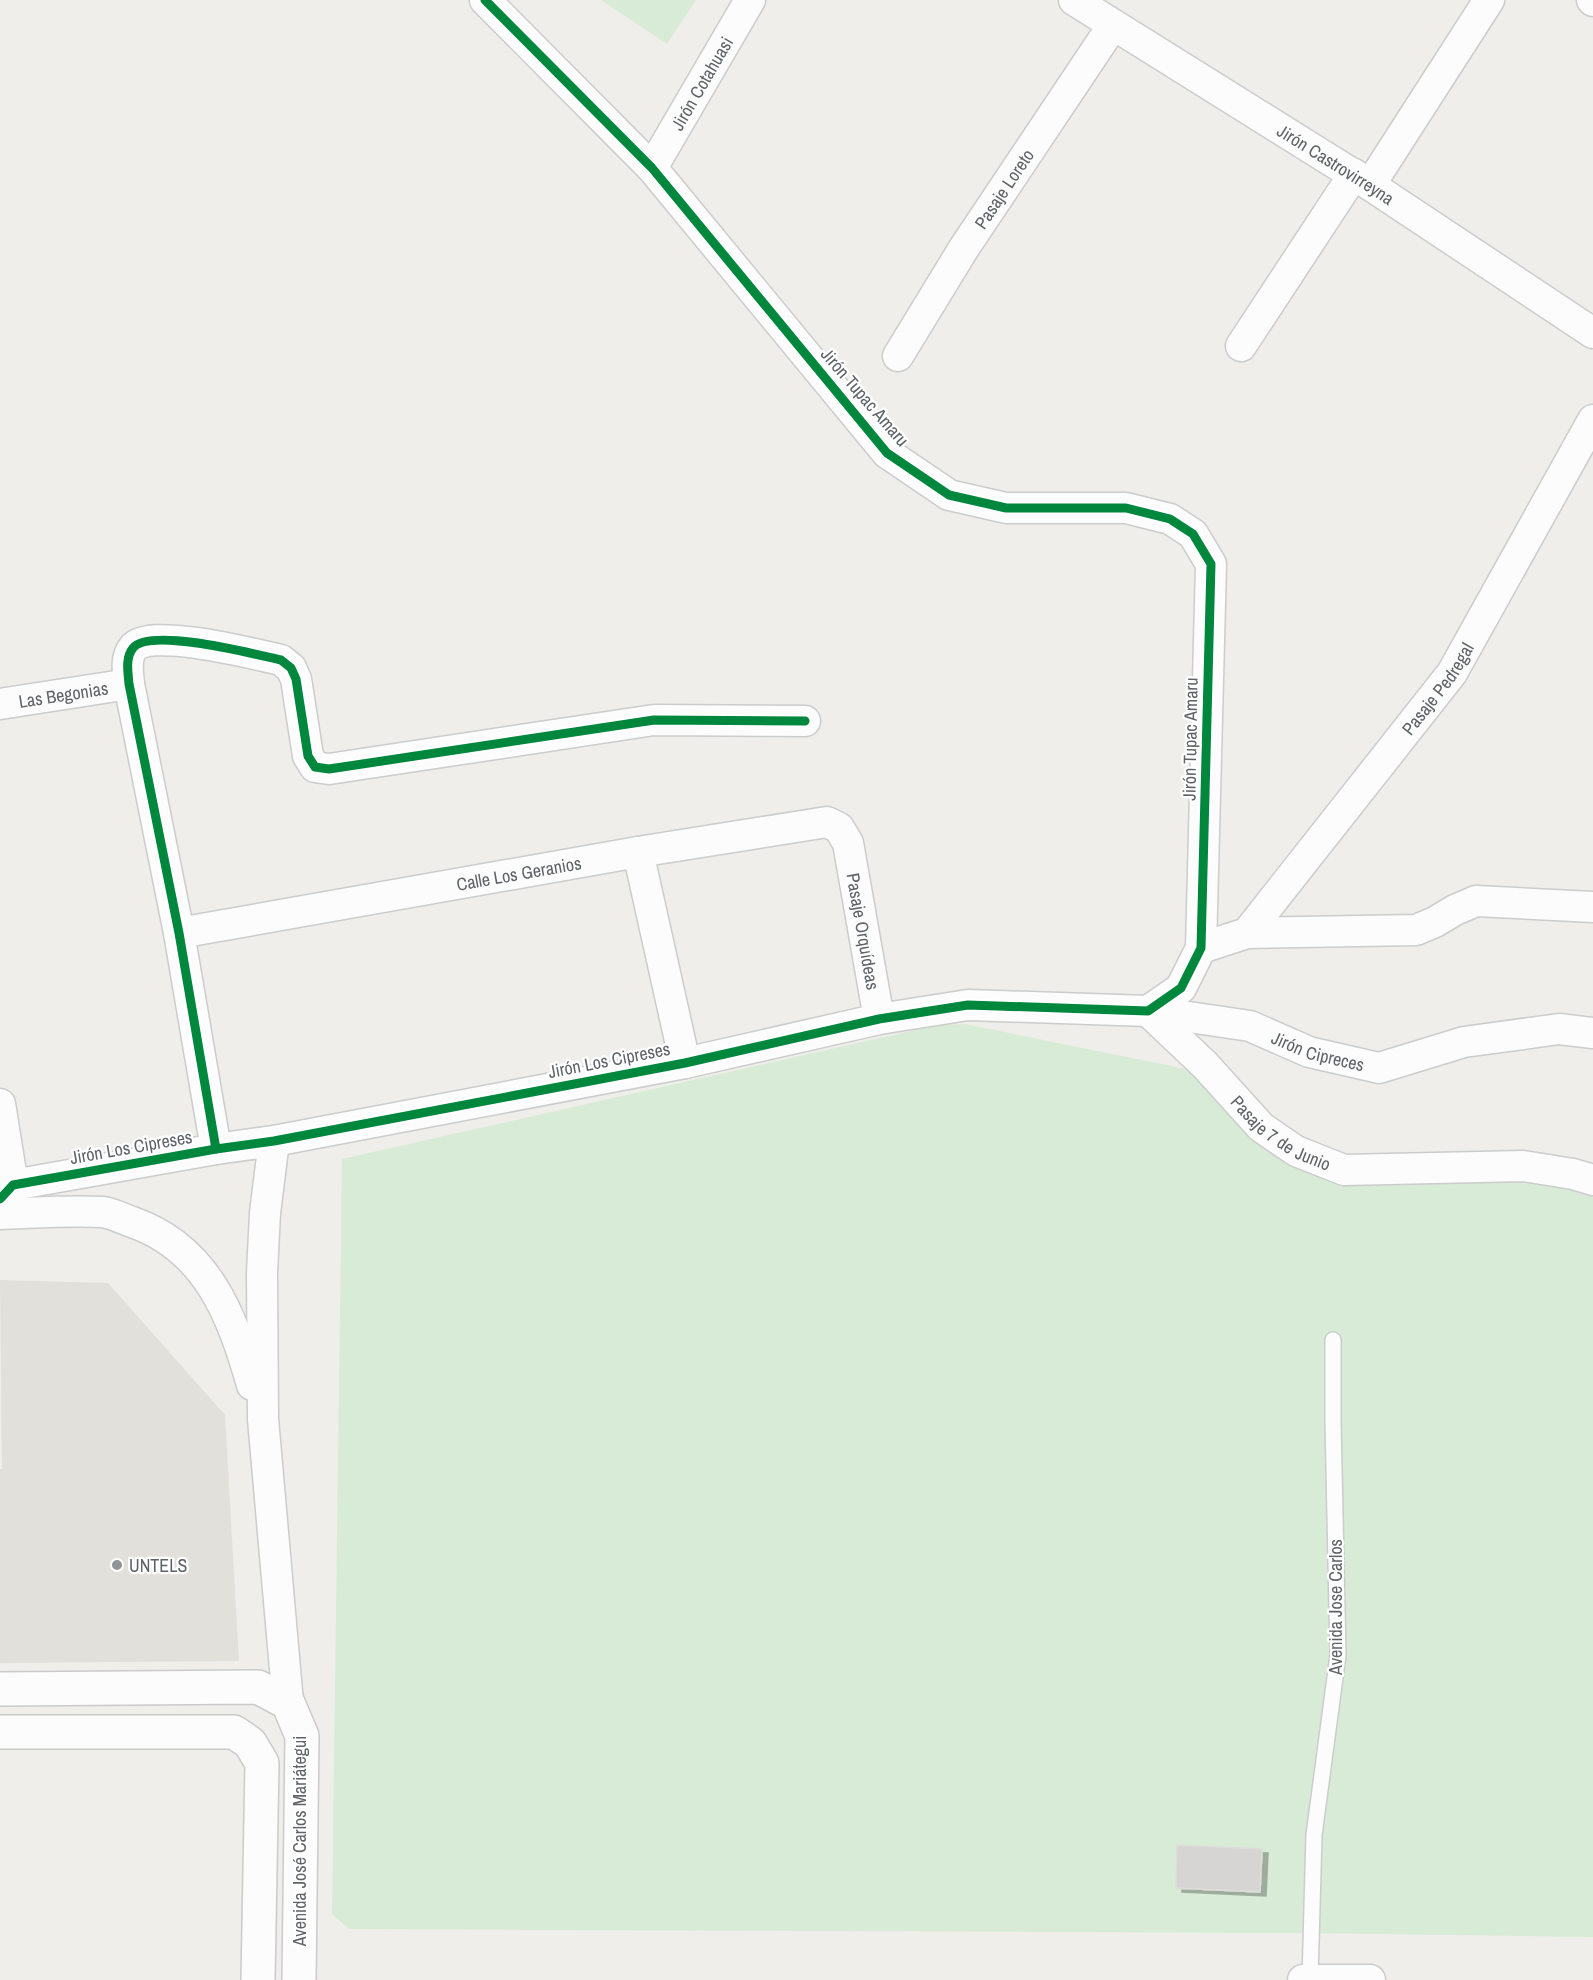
<svg xmlns="http://www.w3.org/2000/svg" width="1593" height="1980" font-family="'Archivo Narrow',sans-serif">
<style>
.education{fill:#e2e0da}
.green{fill:#d8ebd6}
.building{fill:#d6d5d3;stroke:#deddd9;stroke-width:1.5;filter:url(#shadow)}
.lines{fill:none;stroke-linecap:round;stroke-linejoin:round}
.lane-casing{stroke:#cbcccc;stroke-width:18}
.street-casing{stroke:#cbcccc;stroke-width:33}
.secondary-casing{stroke:#cacacb;stroke-width:36}
.lane{stroke:#fdfcfc;stroke-width:15}
.street{stroke:#fdfcfc;stroke-width:30}
.secondary{stroke:#fdfcfc;stroke-width:33}
.cycleway-casing{stroke:#fff;stroke-width:13}
.cycleway{stroke:#00873e;stroke-width:9}
.poi-dot{fill:#919496;stroke:#fff;stroke-width:2}
.labels{text-anchor:middle;dominant-baseline:central;stroke-width:4.5;stroke-linejoin:round;paint-order:stroke}
.street-label{font-size:18px;fill:#5f6368;stroke:#fff}
.poi-label{font-size:18px;fill:#5f6368;stroke:#fff;text-anchor:start}
</style>
<defs>
<filter id="shadow"><feDropShadow dx="6" dy="4" stdDeviation="0" flood-color="#0004"/></filter>
</defs>
<rect width="100%" height="100%" fill="#efeeea"/>
<polygon class="education" points="0,1280 108,1283 225,1415 239,1661 0,1663 0,1469 2,1469"/>
<g class="green">
<polygon points="601,0 696,0 667,44"/>
<polygon points="965,1024 1196,1071 1283,1156 1516,1174 1593,1187 1593,1937 1301,1933 349,1929 332,1914 342,1159 938,1025"/>
</g>
<polygon class="building" points="1177,1845 1262,1849 1260,1892 1176,1888"/>
<g class="lines">
<defs>
<polyline id="lane" points="1310,1979 1314,1835 1338,1655 1333,1422 1333,1340"/>
<g id="street">
<path id="s1" d="M1074,0L1370,185L1593,333"/>
<polyline points="1592,0 1593,1"/>
<path id="s2" d="M652,168L750,0"/>
<polyline points="1370,185 1489,0"/>
<polyline points="1241,346 1354,174"/>
<path id="s3" d="M898,356L964,248L1113,25"/>
<path id="s4" d="M0,704L129,684"/>
<polyline points="638,852 685,1063"/>
<path id="s5" d="M179,933L638,852L827,822L839,828L848,843L879,1019"/>
<path id="s6" d="M1247,933L1452,673L1593,420"/>
<polyline points="1201,948 1247,933 1416,930 1435,922 1455,910 1476,901 1593,907"/>
<path id="s7" d="M1148,1011L1205,1065L1261,1127L1296,1151L1344,1170L1523,1166L1573,1174L1593,1180"/>
<path id="s8" d="M1148,1011L1250,1026L1309,1052L1379,1068L1464,1042L1559,1029L1593,1033"/>
<polyline points="0,1104 13,1185"/>
<polyline points="274,1141 265,1213 262,1273 263,1419 288,1703"/>
<path d="M216,1149L179,933L129,684C128,672 125,658 133,648C150,627 254,654 281,660L291,668L296,679L308,756L315,767L329,769L654,720L805,721"/>
<polyline points="0,1199 13,1185 216,1149 274,1141 685,1063 879,1019 968,1005 1148,1011 1181,988 1201,948 1211,564 1193,534 1170,519 1126,508 1006,508 949,495 887,453 652,168 485,0"/>
<path d="M0,1214C33,1213 68,1210 102,1212C112,1213 123,1219 132,1222C207,1248 232,1315 252,1385"/>
<polyline points="1303,1980 1370,1980"/>
</g>
<g id="secondary">
<polyline points="0,1689 258,1687 288,1703 302,1736 299,1980"/>
<polyline points="0,1732 234,1732 250,1743 262,1763 258,1980"/>
</g>
</defs>
<use href="#lane" class="lane-casing"/>
<use href="#street" class="street-casing"/>
<use href="#secondary" class="secondary-casing"/>
<use href="#lane" class="lane"/>
<use href="#street" class="street"/>
<use href="#secondary" class="secondary"/>
<defs>
<g id="cycleway">
<path d="M216,1149L179,933L129,684C128,672 125,658 133,648C150,627 254,654 281,660L291,668L296,679L308,756L315,767L329,769L654,720L805,721"/>
<polyline points="0,1199 13,1185 216,1149 274,1141 685,1063 879,1019 968,1005 1148,1011 1181,988 1201,948 1211,564 1193,534 1170,519 1126,508 1006,508 949,495 887,453 652,168 485,0"/>
</g>
</defs>
<use href="#cycleway" class="cycleway-casing"/>
<use href="#cycleway" class="cycleway"/>
</g>
<circle class="poi-dot" cx="117" cy="1565" r="6"/>
<g class="labels">
<g class="street-label">
<text stroke="none"><textPath href="#s2" startOffset="98">Jirón Cotahuasi</textPath></text>
<text stroke="none"><textPath href="#s1" startOffset="309">Jirón Castrovirreyna</textPath></text>
<text stroke="none"><textPath href="#s3" startOffset="198">Pasaje Loreto</textPath></text>
<text transform="translate(865 397) rotate(49)">Jirón Tupac Amaru</text>
<text stroke="none"><textPath href="#s6" startOffset="310">Pasaje Pedregal</textPath></text>
<text stroke="none"><textPath href="#s4" startOffset="64">Las Begonias</textPath></text>
<text transform="translate(1190 739) rotate(-89)">Jirón Tupac Amaru</text>
<text stroke="none"><textPath href="#s5" startOffset="345">Calle Los Geranios</textPath></text>
<text stroke="none"><textPath href="#s5" startOffset="778">Pasaje Orquídeas</textPath></text>
<text stroke="none"><textPath href="#s8" startOffset="176">Jirón Cipreces</textPath></text>
<text transform="translate(609 1060) rotate(-11)">Jirón Los Cipreses</text>
<text stroke="none"><textPath href="#s7" startOffset="182">Pasaje 7 de Junio</textPath></text>
<text transform="translate(131 1147) rotate(-10)">Jirón Los Cipreses</text>
<text transform="translate(1335 1607) rotate(-90)">Avenida Jose Carlos</text>
<text transform="translate(299 1841) rotate(-90)">Avenida José Carlos Mariátegui</text>
</g>
<g class="poi-label">
<text x="129" y="1565">UNTELS</text>
</g>
</g>
</svg>
